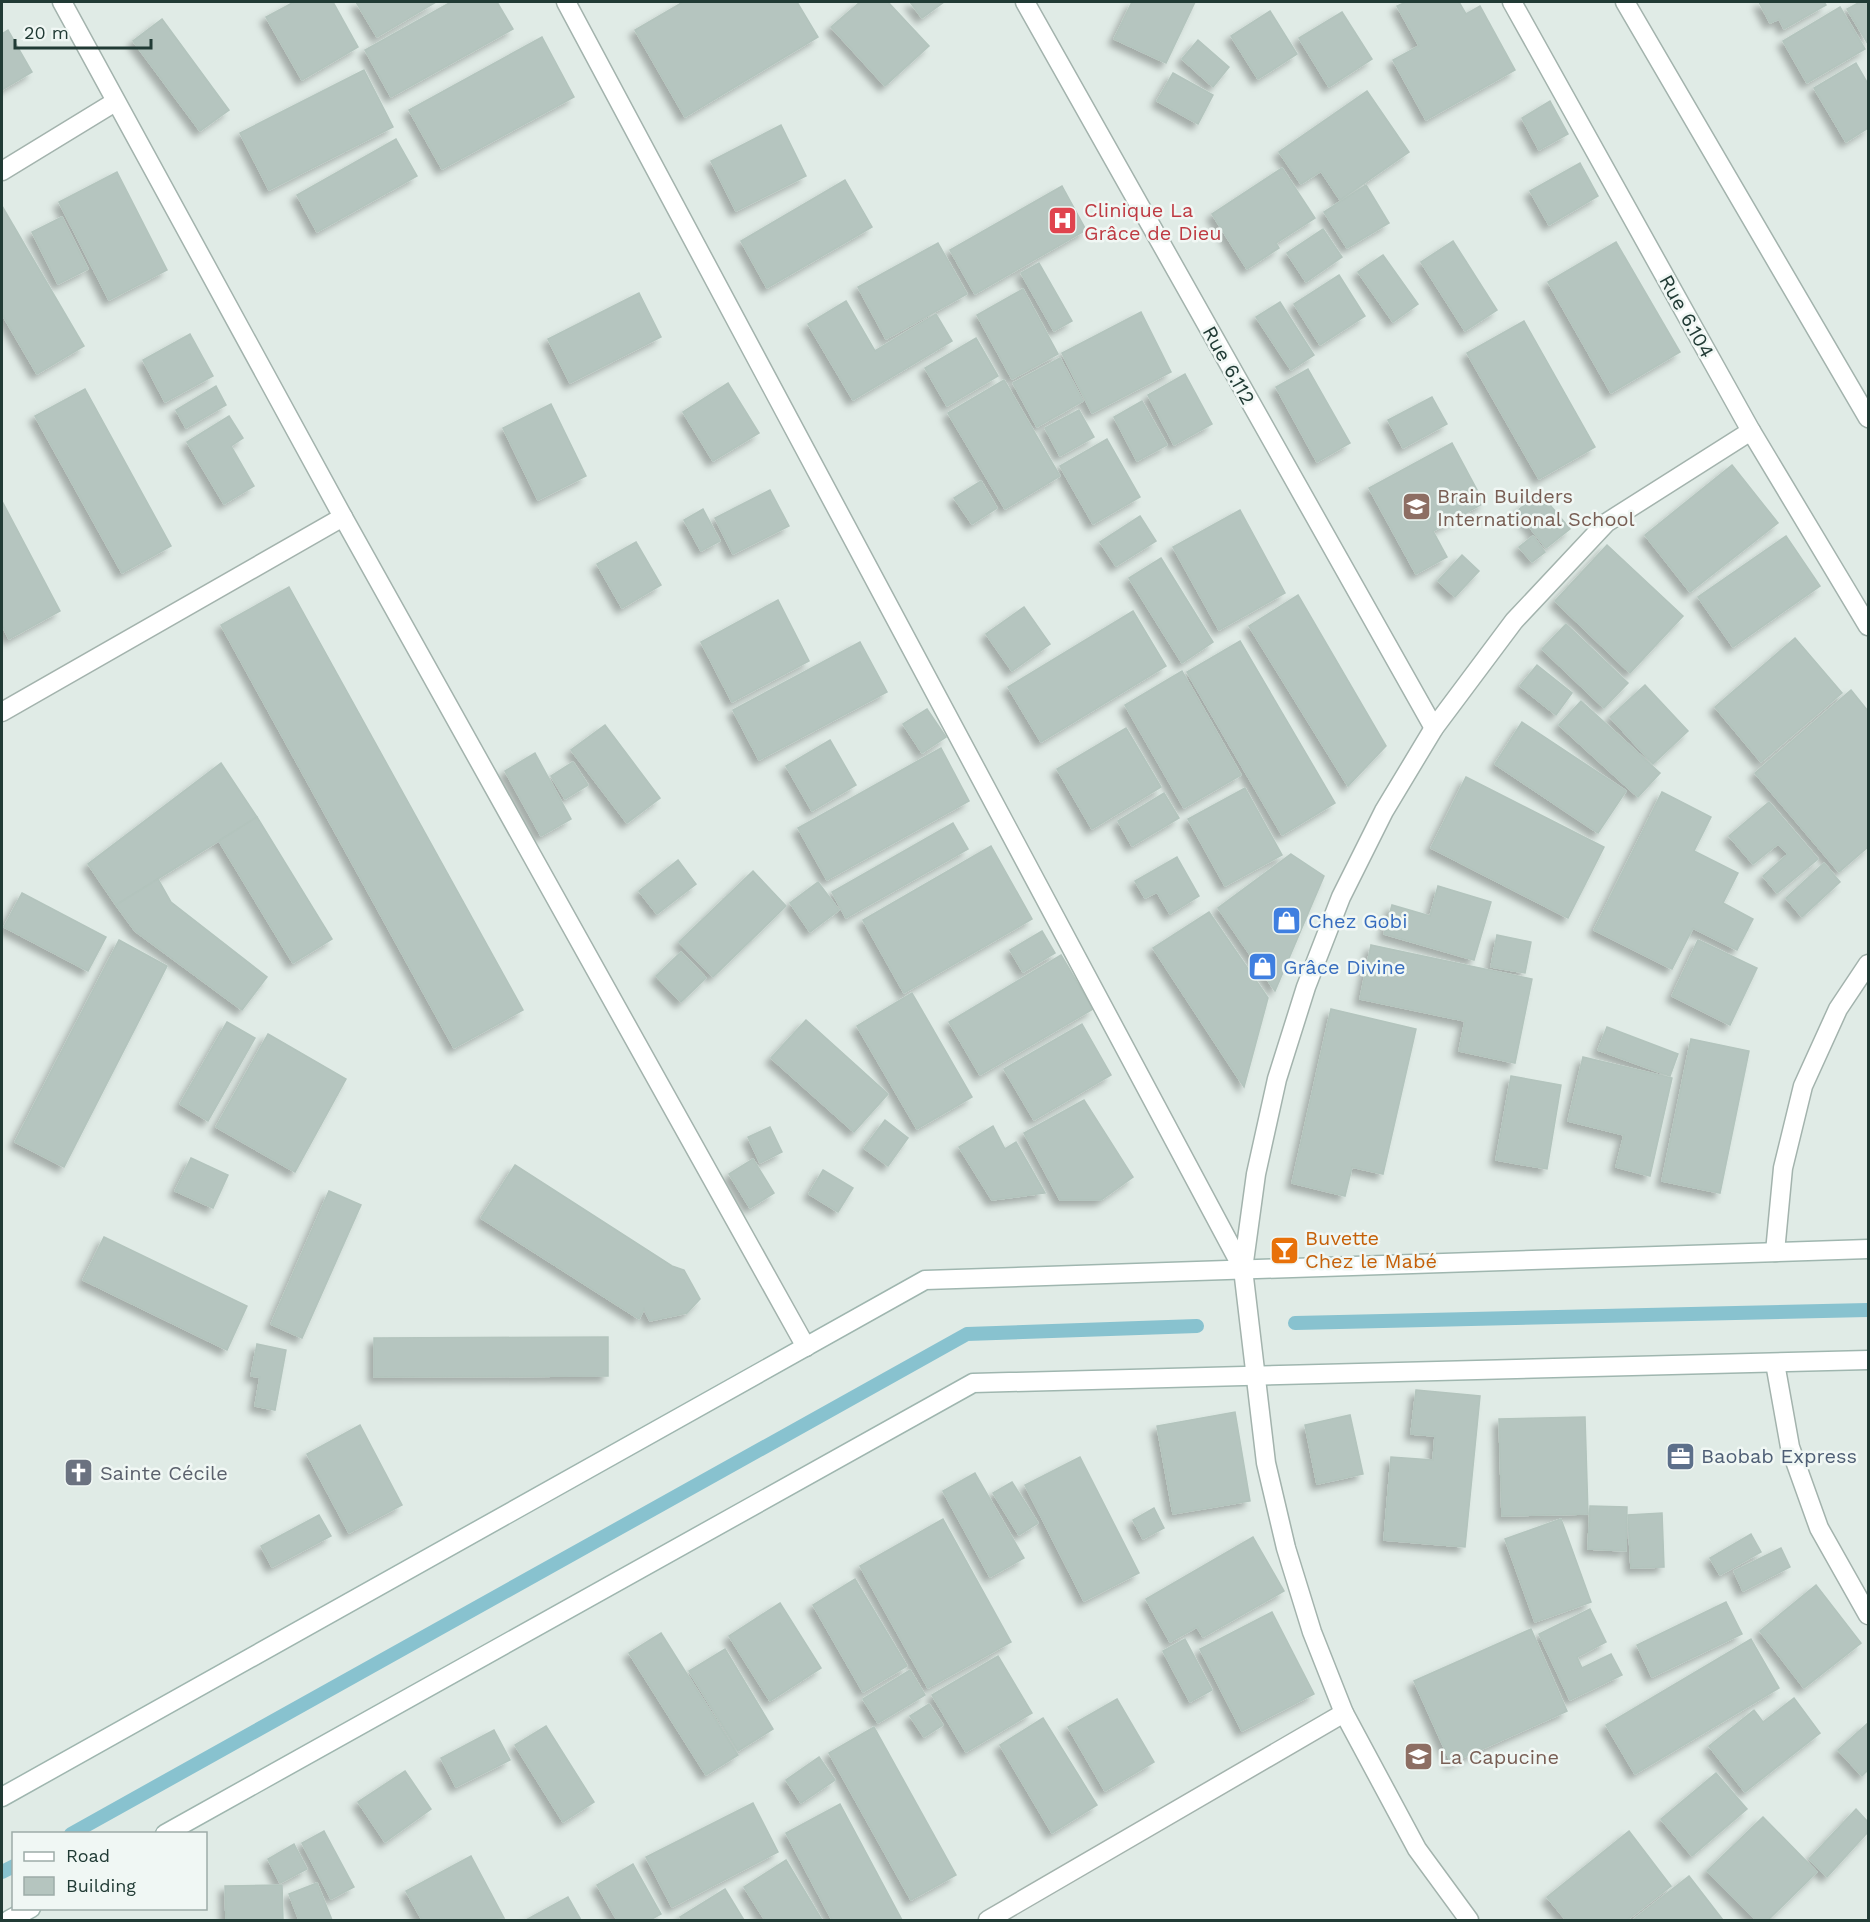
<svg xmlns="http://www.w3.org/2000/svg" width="1870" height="1922" font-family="'Work Sans',sans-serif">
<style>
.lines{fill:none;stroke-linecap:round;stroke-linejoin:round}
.stream{stroke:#88c2cf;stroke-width:14}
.building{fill:#b5c5bf;stroke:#b3c4bd;stroke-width:1.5;filter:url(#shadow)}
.minor-casing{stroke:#a3b3ad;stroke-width:21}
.tertiary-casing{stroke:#a3b3ad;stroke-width:21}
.secondary-casing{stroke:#9fb6af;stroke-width:21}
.minor{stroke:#fff;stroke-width:18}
.tertiary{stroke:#fff;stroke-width:18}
.secondary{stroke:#fff;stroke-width:18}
.labels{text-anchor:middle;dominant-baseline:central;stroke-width:5;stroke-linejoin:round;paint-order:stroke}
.health-label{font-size:20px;fill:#be3a42;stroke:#f0f7f4;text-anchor:start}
.street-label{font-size:20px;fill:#213b35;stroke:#f0f7f4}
.education-label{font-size:20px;fill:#785e54;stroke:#f0f7f4;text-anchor:start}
.shop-label{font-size:20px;fill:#366cbe;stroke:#f0f7f4;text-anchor:start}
.food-label{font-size:20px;fill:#c56008;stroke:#f0f7f4;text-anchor:start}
.service-label{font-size:20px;fill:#4e5e75;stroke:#f0f7f4;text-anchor:start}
.worship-label{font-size:20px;fill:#5b616d;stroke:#f0f7f4;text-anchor:start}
</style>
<defs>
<filter id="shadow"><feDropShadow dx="-5.5" dy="5.5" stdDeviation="3" flood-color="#0004"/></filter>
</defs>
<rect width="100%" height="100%" fill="#e0ebe6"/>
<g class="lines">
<g class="stream">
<polyline points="1295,1323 1868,1310"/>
<polyline points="71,1834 967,1334 1197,1326"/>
<polyline points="2,1872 14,1866"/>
</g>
</g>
<g class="building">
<polygon points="294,2 333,2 358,47 302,80 266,17"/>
<polygon points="356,2 436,2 377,37"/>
<polygon points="451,2 497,2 513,29 391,97 365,50"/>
<polygon points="683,2 797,2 818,37 685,117 635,30"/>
<polygon points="860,2 888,2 929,46 885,86 831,27"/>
<polygon points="910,2 944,2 922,18"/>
<polygon points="1132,2 1195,2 1166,63 1114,39"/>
<polygon points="1406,2 1459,2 1466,14 1480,6 1515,70 1426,120 1393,60 1419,46 1397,6"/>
<polygon points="1759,2 1824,2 1826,5 1784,29 1779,19 1770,23"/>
<polygon points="1860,2 1868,2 1868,44 1847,9"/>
<polygon points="1840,7 1865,49 1807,83 1783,41"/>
<polygon points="1270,11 1297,54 1258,79 1231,36"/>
<polygon points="1342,12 1372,59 1329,87 1299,38"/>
<polygon points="162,19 229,110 200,131 133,41"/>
<polygon points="8,30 32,72 2,90 2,34"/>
<polygon points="542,37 574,97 442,169 409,110"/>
<polygon points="1198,40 1229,67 1213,87 1182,59"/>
<polygon points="1856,63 1868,84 1868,128 1846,142 1814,88"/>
<polygon points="364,70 393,127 269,190 240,133"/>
<polygon points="1173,73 1213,95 1198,124 1157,101"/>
<polygon points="1367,91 1409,152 1340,200 1321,171 1301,184 1279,152"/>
<polygon points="1550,101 1568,134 1539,150 1522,118"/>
<polygon points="781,125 806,176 736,211 711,161"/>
<polygon points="396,139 417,176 317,232 297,195"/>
<polygon points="1580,163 1598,196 1549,225 1530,191"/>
<polygon points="1282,168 1315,218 1276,243 1279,248 1247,269 1212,214"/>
<polygon points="117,172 167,270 109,300 59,202"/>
<polygon points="845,180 872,227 767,288 741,241"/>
<polygon points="1366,185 1389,223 1347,248 1324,212"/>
<polygon points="1062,186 1086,230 975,294 950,250"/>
<polygon points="2,206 84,346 37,374 2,314"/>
<polygon points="62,217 88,269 58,284 32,232"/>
<polygon points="1323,229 1342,257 1306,282 1287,253"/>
<polygon points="1453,241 1497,310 1465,331 1421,262"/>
<polygon points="1616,242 1680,352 1611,393 1548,282"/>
<polygon points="938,243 967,294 886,339 858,287"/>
<polygon points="1383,255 1418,304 1393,322 1358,272"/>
<polygon points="1039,263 1072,321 1054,331 1021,273"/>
<polygon points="1339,275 1365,316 1320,345 1294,304"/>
<polygon points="1023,289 1058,354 1012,379 977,315"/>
<polygon points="639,293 661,337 570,383 548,339"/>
<polygon points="846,301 875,351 936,314 952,341 853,400 808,324"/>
<polygon points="1280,302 1314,355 1291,370 1256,317"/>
<polygon points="1141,312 1171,372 1092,413 1062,353"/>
<polygon points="1524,321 1595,447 1539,479 1467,353"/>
<polygon points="190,334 213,376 165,402 143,360"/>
<polygon points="976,338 998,376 947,406 925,368"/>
<polygon points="1060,358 1083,401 1037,427 1013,383"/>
<polygon points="1308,369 1350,443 1317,462 1276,387"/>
<polygon points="1185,374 1212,424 1174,445 1148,395"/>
<polygon points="1004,380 1060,476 1005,509 948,413"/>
<polygon points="728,383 759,433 713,461 683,412"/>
<polygon points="216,386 226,405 186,428 176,410"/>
<polygon points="85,389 171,546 122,573 35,416"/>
<polygon points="1432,397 1447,424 1403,448 1388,420"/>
<polygon points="1142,401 1167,445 1137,461 1114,417"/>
<polygon points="551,404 586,476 538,500 503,428"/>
<polygon points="1079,410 1094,437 1060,456 1045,428"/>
<polygon points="229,416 243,438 231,446 254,486 224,504 187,442"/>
<polygon points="1107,439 1140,497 1093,524 1060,466"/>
<polygon points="1452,443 1484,503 1433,531 1447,557 1416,574 1369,488"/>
<polygon points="1732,465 1778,523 1690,592 1645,535"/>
<polygon points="981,481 997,508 972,524 954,498"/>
<polygon points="770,490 789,526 733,554 715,518"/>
<polygon points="1540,493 1570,529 1546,548 1517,511"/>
<polygon points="2,501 60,611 9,639 2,625"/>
<polygon points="703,509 720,541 701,551 684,520"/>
<polygon points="1240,510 1285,593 1219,630 1173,547"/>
<polygon points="1140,516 1156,541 1116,566 1100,542"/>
<polygon points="1533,536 1545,552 1532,562 1519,547"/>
<polygon points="1786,536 1820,586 1733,647 1698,597"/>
<polygon points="636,542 661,585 622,608 597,564"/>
<polygon points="1607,545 1683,616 1630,673 1555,601"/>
<polygon points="1462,555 1479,571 1455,597 1438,581"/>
<polygon points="1161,558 1213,642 1182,663 1129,578"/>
<polygon points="289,587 523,1010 454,1048 221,625"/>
<polygon points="1298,595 1386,746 1348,786 1249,626"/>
<polygon points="778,600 809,661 732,702 701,642"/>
<polygon points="1024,607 1050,644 1012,671 986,634"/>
<polygon points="1133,611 1166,666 1041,742 1008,687"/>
<polygon points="1566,624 1628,683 1604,708 1542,649"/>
<polygon points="1795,638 1842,693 1761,762 1715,707"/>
<polygon points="1240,641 1335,803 1282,835 1187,672"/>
<polygon points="860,642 887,692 759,760 733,710"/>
<polygon points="1537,665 1572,693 1556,715 1520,686"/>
<polygon points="1182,671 1241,775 1184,808 1125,705"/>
<polygon points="1645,685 1688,731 1653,764 1610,717"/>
<polygon points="1851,690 1868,711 1868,847 1839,872 1755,773"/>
<polygon points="1581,701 1660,773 1638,797 1559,725"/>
<polygon points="927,709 946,737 922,753 903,724"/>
<polygon points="1522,722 1626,791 1598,833 1495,764"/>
<polygon points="605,725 660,798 627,823 571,750"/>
<polygon points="1126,728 1161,787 1092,829 1057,769"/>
<polygon points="830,740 856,785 812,811 786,766"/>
<polygon points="941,748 969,801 827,880 798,828"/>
<polygon points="535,753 571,819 541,836 505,771"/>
<polygon points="573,762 588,785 565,799 551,776"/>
<polygon points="221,763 257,817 116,905 88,864"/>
<polygon points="1466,777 1604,847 1568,918 1431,848"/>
<polygon points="1245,788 1282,855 1225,886 1188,819"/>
<polygon points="1662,792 1711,817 1694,851 1738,873 1723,903 1753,919 1737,950 1693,928 1672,969 1594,930"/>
<polygon points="1164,793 1179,818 1132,846 1118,821"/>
<polygon points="1769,802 1818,859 1777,893 1763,876 1788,854 1778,844 1753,864 1729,836"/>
<polygon points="257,817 332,939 293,963 219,841"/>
<polygon points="953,823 968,849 846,918 832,892"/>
<polygon points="991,846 1032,919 904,993 863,920"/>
<polygon points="1291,854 1324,876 1275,991 1218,908"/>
<polygon points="1177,857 1199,896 1170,914 1157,892 1145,898 1135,881"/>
<polygon points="678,860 696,884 657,914 639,891"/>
<polygon points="1824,863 1840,882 1802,917 1786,898"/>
<polygon points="753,871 786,906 713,977 679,942"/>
<polygon points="158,879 171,902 267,977 242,1010 135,931 116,905"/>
<polygon points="818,882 839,910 810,932 790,903"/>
<polygon points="1438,886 1491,902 1474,960 1384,934 1392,905 1430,916"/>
<polygon points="22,893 106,937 88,971 4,927"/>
<polygon points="1209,912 1268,998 1244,1087 1153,948"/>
<polygon points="1042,931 1055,953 1023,972 1010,950"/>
<polygon points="1497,935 1531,942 1525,973 1491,967"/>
<polygon points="119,940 167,966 64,1167 15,1142"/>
<polygon points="1698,940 1757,968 1730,1025 1672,996"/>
<polygon points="1371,945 1532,979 1515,1063 1459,1051 1465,1021 1360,999"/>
<polygon points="681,952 706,978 681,1002 656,976"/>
<polygon points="1061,955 1093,1009 980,1075 949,1022"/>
<polygon points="912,993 972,1097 917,1129 857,1026"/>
<polygon points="1331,1009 1416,1029 1383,1174 1352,1167 1345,1196 1292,1183"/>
<polygon points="806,1020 888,1094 854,1132 771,1058"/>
<polygon points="227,1022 255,1038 208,1121 180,1104"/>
<polygon points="1082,1024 1111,1075 1034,1120 1004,1069"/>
<polygon points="1607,1027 1678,1054 1670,1076 1598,1050"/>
<polygon points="268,1034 346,1079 295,1172 216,1127"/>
<polygon points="1691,1039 1749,1051 1720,1193 1662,1181"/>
<polygon points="1583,1057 1672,1078 1650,1176 1616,1167 1624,1135 1568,1121"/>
<polygon points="1511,1076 1561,1085 1547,1169 1496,1160"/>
<polygon points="1084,1100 1133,1177 1101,1200 1060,1200 1024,1133"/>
<polygon points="885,1120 908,1138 888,1166 864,1148"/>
<polygon points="993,1126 1005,1149 1016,1142 1045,1193 992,1200 959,1147"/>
<polygon points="770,1127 782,1152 760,1163 748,1137"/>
<polygon points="191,1158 228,1175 213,1208 175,1191"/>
<polygon points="753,1159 774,1193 750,1208 729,1174"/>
<polygon points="515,1165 672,1266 684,1270 700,1299 687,1313 650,1321 644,1309 639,1319 481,1218"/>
<polygon points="823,1170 853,1188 838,1212 809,1194"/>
<polygon points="329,1191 361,1205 302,1338 271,1324"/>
<polygon points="104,1237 247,1306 227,1350 83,1280"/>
<polygon points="608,1337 608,1376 374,1377 374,1338"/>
<polygon points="257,1344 286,1350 275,1410 255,1406 260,1377 251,1376"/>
<polygon points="1416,1390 1480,1396 1465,1547 1384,1540 1391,1457 1433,1460 1435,1436 1411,1434"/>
<polygon points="1235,1412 1250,1501 1173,1514 1157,1426"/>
<polygon points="1350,1415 1363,1474 1317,1484 1305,1425"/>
<polygon points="1585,1417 1588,1514 1502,1516 1499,1419"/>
<polygon points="360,1425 402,1505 349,1533 307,1454"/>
<polygon points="1080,1457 1139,1573 1084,1601 1025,1485"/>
<polygon points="975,1473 1024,1558 990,1577 943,1491"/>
<polygon points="1012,1482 1038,1523 1019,1535 993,1493"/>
<polygon points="1590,1506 1627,1507 1626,1551 1588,1549"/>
<polygon points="1154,1508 1164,1528 1143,1539 1133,1520"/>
<polygon points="1662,1513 1664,1567 1631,1568 1628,1515"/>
<polygon points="319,1515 331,1536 272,1567 261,1546"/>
<polygon points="943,1519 1011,1642 928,1688 860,1566"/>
<polygon points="1561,1519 1591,1602 1535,1622 1505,1539"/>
<polygon points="1751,1534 1761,1552 1720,1575 1710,1558"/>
<polygon points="1253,1537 1284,1591 1203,1637 1197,1627 1170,1642 1146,1599"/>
<polygon points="1781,1548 1790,1567 1743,1591 1734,1571"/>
<polygon points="855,1579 907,1666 863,1692 813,1605"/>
<polygon points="1816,1585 1861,1643 1804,1688 1760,1631"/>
<polygon points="1726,1602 1742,1634 1652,1677 1637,1645"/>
<polygon points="780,1603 821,1668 770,1701 729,1636"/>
<polygon points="1590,1609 1606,1642 1577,1657 1582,1668 1611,1654 1622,1675 1570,1700 1539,1634"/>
<polygon points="1272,1612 1314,1694 1242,1731 1200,1649"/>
<polygon points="1531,1629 1567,1711 1451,1763 1414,1681"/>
<polygon points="661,1633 738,1755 706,1775 629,1653"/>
<polygon points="1185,1639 1212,1690 1190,1702 1163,1651"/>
<polygon points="1751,1639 1779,1688 1635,1774 1606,1725"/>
<polygon points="725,1649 773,1729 738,1751 689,1671"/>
<polygon points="998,1656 1032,1713 966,1752 932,1695"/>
<polygon points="910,1670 925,1695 878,1723 863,1699"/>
<polygon points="1794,1698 1820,1733 1745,1792 1709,1746 1754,1710 1763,1722"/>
<polygon points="1117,1699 1154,1762 1105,1791 1068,1727"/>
<polygon points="929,1704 943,1725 924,1737 910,1716"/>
<polygon points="1043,1718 1097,1805 1052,1833 1000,1745"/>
<polygon points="1868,1723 1868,1770 1862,1776 1838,1750"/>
<polygon points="546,1726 594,1802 563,1822 515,1745"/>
<polygon points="874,1727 956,1875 911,1900 829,1753"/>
<polygon points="494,1730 510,1760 456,1787 441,1758"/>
<polygon points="819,1757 835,1780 801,1803 786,1780"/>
<polygon points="405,1771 431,1809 385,1842 358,1802"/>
<polygon points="1716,1773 1747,1809 1692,1856 1661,1819"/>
<polygon points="753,1803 778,1852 672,1907 646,1857"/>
<polygon points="840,1804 902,1920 832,1920 786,1833"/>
<polygon points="1856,1809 1868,1822 1868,1832 1827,1877 1809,1859"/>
<polygon points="1763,1817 1817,1872 1768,1920 1756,1920 1707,1871"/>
<polygon points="324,1831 354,1887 331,1899 302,1843"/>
<polygon points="1629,1831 1671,1886 1627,1920 1566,1920 1547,1897"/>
<polygon points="294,1844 307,1869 280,1883 268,1859"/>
<polygon points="471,1856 504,1918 422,1920 406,1891"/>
<polygon points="786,1860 822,1920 765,1920 744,1887"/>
<polygon points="633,1864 661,1914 650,1920 617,1920 597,1885"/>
<polygon points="1689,1876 1723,1920 1633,1920"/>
<polygon points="317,1883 332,1920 299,1920 289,1894"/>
<polygon points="282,1885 283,1920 226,1920 225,1886"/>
<polygon points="725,1889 744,1920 682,1920 680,1917"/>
<polygon points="568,1897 581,1920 526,1920"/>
</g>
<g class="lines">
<defs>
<g id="minor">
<polyline points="62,2 343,517 806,1347"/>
<polyline points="566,2 1243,1269"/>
<polyline points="1025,2 1434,728"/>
<polyline points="2,171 115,102"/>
<polyline points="2,712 343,517"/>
<polyline points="1775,1252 1783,1168 1803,1086 1838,1009 1868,964"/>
<polyline points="1775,1363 1790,1447 1819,1528 1868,1615"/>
<polyline points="988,1920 1344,1713"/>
<polyline points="1469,1920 1417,1849 1344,1713 1312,1632 1286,1548 1266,1463 1243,1269 1256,1174 1277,1079 1306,987 1341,897 1384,811 1434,728 1514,621 1606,523 1751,431"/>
</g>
<g id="tertiary">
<polyline points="1512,2 1751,431 1868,626"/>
<polyline points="1625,2 1868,418"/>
</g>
<g id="secondary">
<polyline points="2,1797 925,1280 1868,1249"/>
<polyline points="165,1834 973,1383 1868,1360"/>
<polyline points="9,1920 31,1908"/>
</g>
</defs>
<use href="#minor" class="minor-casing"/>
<use href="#tertiary" class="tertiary-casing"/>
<use href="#secondary" class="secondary-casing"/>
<use href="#minor" class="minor"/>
<use href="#tertiary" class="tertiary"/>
<use href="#secondary" class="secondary"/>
</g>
<defs>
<symbol id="hospital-square" viewBox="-11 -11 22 22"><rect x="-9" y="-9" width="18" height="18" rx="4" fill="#e0444e" stroke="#f0f7f4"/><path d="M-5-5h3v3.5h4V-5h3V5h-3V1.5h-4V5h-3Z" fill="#fff"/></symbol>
<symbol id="school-square" viewBox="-11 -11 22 22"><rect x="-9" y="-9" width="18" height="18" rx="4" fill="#8d6e63" stroke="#f0f7f4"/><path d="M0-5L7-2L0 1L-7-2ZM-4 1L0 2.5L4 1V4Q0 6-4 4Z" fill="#fff"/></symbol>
<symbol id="shop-square" viewBox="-11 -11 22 22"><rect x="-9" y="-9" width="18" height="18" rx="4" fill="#3f7fe0" stroke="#f0f7f4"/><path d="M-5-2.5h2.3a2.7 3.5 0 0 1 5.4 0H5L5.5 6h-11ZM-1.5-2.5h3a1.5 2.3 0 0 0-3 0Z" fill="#fff"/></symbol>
<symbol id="bar-square" viewBox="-11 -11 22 22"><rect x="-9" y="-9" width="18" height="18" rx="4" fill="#e8710a" stroke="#f0f7f4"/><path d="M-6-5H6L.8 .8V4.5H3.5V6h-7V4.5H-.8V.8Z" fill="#fff"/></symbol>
<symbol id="office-square" viewBox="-11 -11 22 22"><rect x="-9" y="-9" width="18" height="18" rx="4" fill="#5c6f8a" stroke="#f0f7f4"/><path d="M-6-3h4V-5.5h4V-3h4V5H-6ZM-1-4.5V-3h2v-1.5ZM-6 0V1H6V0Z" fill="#fff"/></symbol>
<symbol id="church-square" viewBox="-11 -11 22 22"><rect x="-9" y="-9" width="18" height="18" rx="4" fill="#6b7280" stroke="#f0f7f4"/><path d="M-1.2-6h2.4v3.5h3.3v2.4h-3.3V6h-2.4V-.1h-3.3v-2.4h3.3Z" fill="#fff"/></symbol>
</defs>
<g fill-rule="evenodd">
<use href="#hospital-square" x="1046" y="204" width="33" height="33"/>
<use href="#school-square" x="1400" y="490" width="33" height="33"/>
<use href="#shop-square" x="1270" y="904" width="33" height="33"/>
<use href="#shop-square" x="1246" y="950" width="33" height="33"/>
<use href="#bar-square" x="1268" y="1234" width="33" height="33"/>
<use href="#office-square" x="1664" y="1440" width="33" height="33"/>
<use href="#church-square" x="62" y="1456" width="33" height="33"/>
<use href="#school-square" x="1402" y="1740" width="33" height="33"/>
</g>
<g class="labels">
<g class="health-label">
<text x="1084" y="210">Clinique La<tspan x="1084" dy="23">Grâce de Dieu</tspan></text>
</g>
<g class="street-label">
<text transform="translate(1687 316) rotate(61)">Rue 6.104</text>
<text transform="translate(1229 365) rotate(61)">Rue 6.112</text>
</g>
<g class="education-label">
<text x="1437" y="496">Brain Builders<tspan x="1437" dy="23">International School</tspan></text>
<text x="1439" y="1757">La Capucine</text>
</g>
<g class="shop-label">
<text x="1308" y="921">Chez Gobi</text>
<text x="1283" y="967">Grâce Divine</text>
</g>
<g class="food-label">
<text x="1305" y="1238">Buvette<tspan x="1305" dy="23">Chez le Mabé</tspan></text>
</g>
<g class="service-label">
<text x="1701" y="1456">Baobab Express</text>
</g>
<g class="worship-label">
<text x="100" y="1473">Sainte Cécile</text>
</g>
</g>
<rect width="1870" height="1922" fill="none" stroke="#213b35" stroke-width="6"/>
<rect x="12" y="1832" width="195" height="78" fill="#f0f7f4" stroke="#9daca8" stroke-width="1.5"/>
<rect x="24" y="1852" width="30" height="9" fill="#ffffff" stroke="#9daca8" stroke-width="1.5"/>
<text x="66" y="1862" font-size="18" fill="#213b35">Road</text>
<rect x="24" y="1877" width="30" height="18" fill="#b5c5bf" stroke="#9daca8" stroke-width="1.5"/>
<text x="66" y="1892" font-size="18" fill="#213b35">Building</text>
<path d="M15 39v9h136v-9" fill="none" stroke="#213b35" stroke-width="3"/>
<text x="24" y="39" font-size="18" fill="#213b35" stroke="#f0f7f4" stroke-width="4.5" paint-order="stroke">20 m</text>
</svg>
